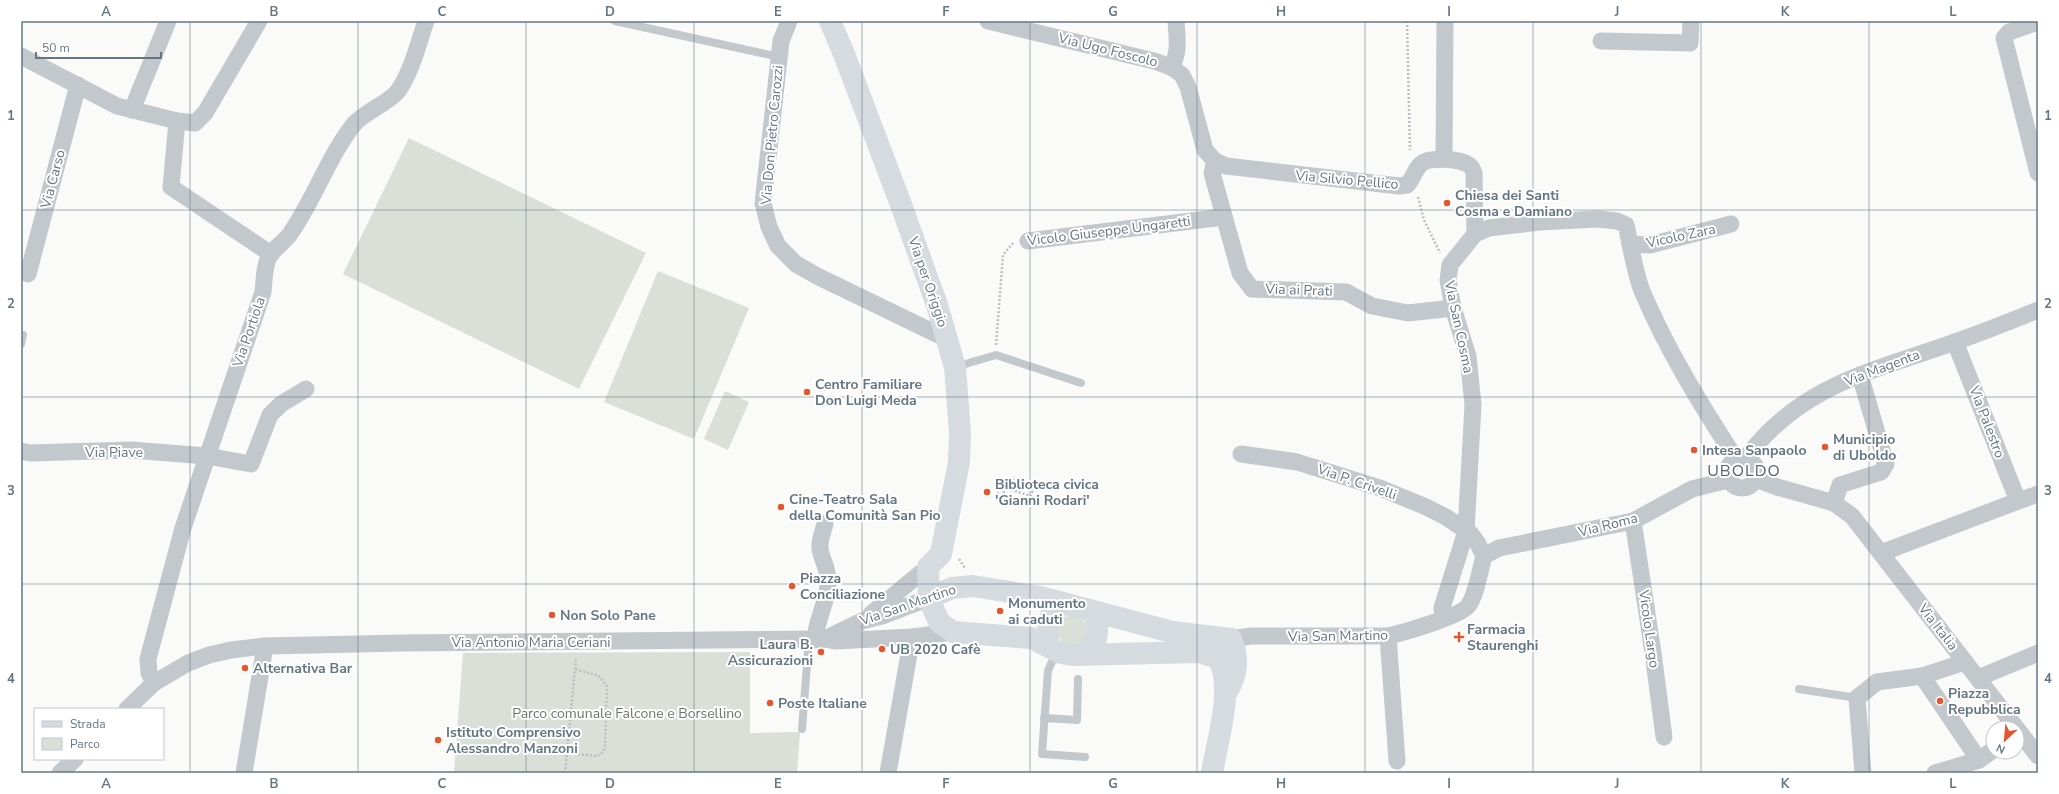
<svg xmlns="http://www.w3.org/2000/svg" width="2059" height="794" font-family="'Nunito Sans',sans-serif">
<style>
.green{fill:#dadfd7}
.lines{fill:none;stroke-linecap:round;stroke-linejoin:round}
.path{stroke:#bbbfc2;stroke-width:2.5;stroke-dasharray:2 2;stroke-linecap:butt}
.lane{stroke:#c3c8cc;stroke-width:8}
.street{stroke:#c3c8cc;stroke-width:17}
.secondary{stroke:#d6dbdf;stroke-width:22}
.grid{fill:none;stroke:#657683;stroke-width:1;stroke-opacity:0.55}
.poi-dot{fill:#e4572e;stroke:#fff;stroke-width:1.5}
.labels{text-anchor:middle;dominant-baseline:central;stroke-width:4;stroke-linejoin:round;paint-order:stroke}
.street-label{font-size:14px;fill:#657683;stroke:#fff}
.poi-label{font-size:14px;font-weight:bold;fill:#657683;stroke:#fff;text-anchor:start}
.park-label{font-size:14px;fill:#687a64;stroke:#fff}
.quarter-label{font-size:16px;letter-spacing:1px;fill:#57646e;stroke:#fff}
.neatline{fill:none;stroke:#657683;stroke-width:1.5}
.grid-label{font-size:13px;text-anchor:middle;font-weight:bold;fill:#657683}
</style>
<rect width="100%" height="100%" fill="#fafaf8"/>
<g class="green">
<polygon points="409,138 646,253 579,389 343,274"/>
<polygon points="658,271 749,308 694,439 604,402"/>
<polygon points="725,391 749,402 728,450 704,439"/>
<circle cx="1072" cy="630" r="15"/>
<polygon points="750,652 750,733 800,732 797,773 454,773 463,653"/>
</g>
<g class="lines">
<g class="path">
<polyline points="1407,21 1410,150"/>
<polyline points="1418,197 1424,220 1440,253"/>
<polyline points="996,345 1003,255 1013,243"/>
<polyline points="997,493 1003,495 1005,488 1031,496 1033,489 1012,483 1014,477"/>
<polyline points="959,559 965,568"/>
<polyline points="566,753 597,756 603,752 605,747 607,686 599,676 575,669"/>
<polyline points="565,773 576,658"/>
</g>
<g class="lane">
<polyline points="615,21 779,57"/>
<polyline points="21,344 23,335"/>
<polyline points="955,367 996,355 1081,383"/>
<polyline points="1056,652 1048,671 1042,754 1085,757"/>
<polyline points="1799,689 1857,698"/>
<polyline points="1044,718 1077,720 1078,679"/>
<polyline points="802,729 809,639"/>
</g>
<g class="street">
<polyline points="789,21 781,41 763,203 769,227 778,246 796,264 817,276 947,339"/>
<path d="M988,21L1154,61L1171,67L1182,75L1188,87L1205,150L1215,161L1226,166L1399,186L1407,185C1413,179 1415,169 1421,164C1429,156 1460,159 1469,165C1472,167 1473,170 1474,173L1475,234"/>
<polyline points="2038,22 2009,32 2004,38 2038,173"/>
<polyline points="1601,41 1690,43 1691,21"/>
<polyline points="21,56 117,106 177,121 171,187 271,254"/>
<path d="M1171,67C1180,53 1177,38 1176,21"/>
<polyline points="132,110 168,21"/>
<polyline points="177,121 195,123 205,113 259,21"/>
<polyline points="1444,159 1445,21"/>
<polyline points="1215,161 1212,173 1240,273 1252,289 1346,292 1372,306 1408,313 1453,308"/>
<polyline points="1028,241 1224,217"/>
<polyline points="1630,244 1650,245 1731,224"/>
<polyline points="28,274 78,85"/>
<polyline points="21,451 30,453 131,450 207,456 251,464 270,415 281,404 306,389"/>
<circle cx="1742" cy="473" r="15"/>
<path d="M1746,458C1801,384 1874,371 1955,342C1983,332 2011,321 2038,310"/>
<polyline points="1756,479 1777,487 1834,503 1852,516 2038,756"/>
<polyline points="2018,501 2038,494"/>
<polyline points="1834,503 1840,485 1881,472 1886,464 1860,375"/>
<polyline points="1633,521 1653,653 1664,737"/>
<polyline points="1881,553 2018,501 1955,342"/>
<polyline points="1484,556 1499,548 1633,521 1692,489 1728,480"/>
<polyline points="871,614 928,567"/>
<path d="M1443,618L1442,608L1466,531L1473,405L1468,356L1453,308L1448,280L1450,265L1475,234L1489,228L1540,222L1598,219L1617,221L1626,225C1631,246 1634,270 1642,291C1667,350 1701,405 1736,459"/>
<polyline points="1388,636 1397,761"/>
<polyline points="825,639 862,621 882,616 929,598"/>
<path d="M1231,639L1251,636H1388C1402,633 1461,616 1468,606C1476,596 1480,570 1484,556L1477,542L1471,534L1446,517L1424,506L1380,488L1297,462L1241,454"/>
<path d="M815,640C816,619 828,602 828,582C828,566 822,561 820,549C819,540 823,532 825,524"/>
<polyline points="1965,662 1922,676 1979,760"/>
<polyline points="1978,678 2038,653"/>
<path d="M154,683L149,673L148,659L183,528L263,292C264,283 264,271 267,262C270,250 283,244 290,234C314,200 328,157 354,124C365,112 391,101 398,91C412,71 418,44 426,21"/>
<polyline points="127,709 154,683 188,663 209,655 231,650 265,646 403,643 825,639 835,641 912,637 953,632"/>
<polyline points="60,773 75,759"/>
<polyline points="244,773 265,646"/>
<polyline points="888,773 912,637"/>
<polyline points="1863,773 1857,698 1877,682 1922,676"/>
<polyline points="1935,773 1979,760 1993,750"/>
</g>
<g class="secondary">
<path d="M830,21L844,54L900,202L937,305L955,367L960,432L959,462L941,554L928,567L929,598L935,613L940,623L953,632L1031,638L1061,653L1072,655L1199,652L1218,658C1235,687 1217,741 1212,773"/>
<polyline points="929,598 952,588 973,586 1040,597 1172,632 1231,639"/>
<path d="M1050,647C1045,633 1047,608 1065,604"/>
<path d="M1081,655C1098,646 1102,627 1092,611"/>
<path d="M1227,692C1237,675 1239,657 1231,639"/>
</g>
</g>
<path class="grid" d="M190,21V773M358,21V773M526,21V773M694,21V773M862,21V773M1030,21V773M1197,21V773M1365,21V773M1533,21V773M1701,21V773M1869,21V773M21,210H2038M21,397H2038M21,584H2038"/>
<g class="poi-dot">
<circle cx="1447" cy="203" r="4"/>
<circle cx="807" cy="392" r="4"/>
<circle cx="1825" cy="447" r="4"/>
<circle cx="1694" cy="450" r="4"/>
<circle cx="987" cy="492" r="4"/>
<circle cx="781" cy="507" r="4"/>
<circle cx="792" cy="586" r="4"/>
<circle cx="1000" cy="611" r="4"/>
<circle cx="552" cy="615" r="4"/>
<path d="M1457 631h4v4h4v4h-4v4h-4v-4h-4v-4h4z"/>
<circle cx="882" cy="649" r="4"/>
<circle cx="821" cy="652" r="4"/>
<circle cx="245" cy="668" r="4"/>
<circle cx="1940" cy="701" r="4"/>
<circle cx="770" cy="703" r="4"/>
<circle cx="438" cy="740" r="4"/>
</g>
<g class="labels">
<g class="street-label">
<text transform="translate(1108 50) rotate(14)">Via Ugo Foscolo</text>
<text transform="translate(772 135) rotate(-85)">Via Don Pietro Carozzi</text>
<text transform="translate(53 179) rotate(-75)">Via Carso</text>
<text transform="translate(1347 180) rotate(5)">Via Silvio Pellico</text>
<text transform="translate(1109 231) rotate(-7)">Vicolo Giuseppe Ungaretti</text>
<text transform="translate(1681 236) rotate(-12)">Vicolo Zara</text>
<text transform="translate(928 282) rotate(71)">Via per Origgio</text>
<text transform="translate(1299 290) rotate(2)">Via ai Prati</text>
<text transform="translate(1459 327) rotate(78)">Via San Cosma</text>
<text transform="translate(249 332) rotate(-71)">Via Portiola</text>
<text transform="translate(1882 368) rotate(-21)">Via Magenta</text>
<text transform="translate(1987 422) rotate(69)">Via Palestro</text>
<text x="114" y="452">Via Piave</text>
<text transform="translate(1357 482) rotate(19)">Via P. Crivelli</text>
<text transform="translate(1608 525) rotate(-14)">Via Roma</text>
<text transform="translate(908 605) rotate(-19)">Via San Martino</text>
<text transform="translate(1938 627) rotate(52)">Via Italia</text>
<text transform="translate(1649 629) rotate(82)">Vicolo Largo</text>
<text transform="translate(1338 636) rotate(-1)">Via San Martino</text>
<text x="531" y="642">Via Antonio Maria Ceriani</text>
</g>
<g class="poi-label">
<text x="1455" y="195">Chiesa dei Santi<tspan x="1455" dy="16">Cosma e Damiano</tspan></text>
<text x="815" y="384">Centro Familiare<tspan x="815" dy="16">Don Luigi Meda</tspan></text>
<text x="1833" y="439">Municipio<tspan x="1833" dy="16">di Uboldo</tspan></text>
<text x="1702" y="450">Intesa Sanpaolo</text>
<text x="995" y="484">Biblioteca civica<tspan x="995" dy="16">'Gianni Rodari'</tspan></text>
<text x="789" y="499">Cine-Teatro Sala<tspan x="789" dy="16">della Comunità San Pio</tspan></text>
<text x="800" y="578">Piazza<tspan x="800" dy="16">Conciliazione</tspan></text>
<text x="1008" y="603">Monumento<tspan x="1008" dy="16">ai caduti</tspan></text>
<text x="560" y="615">Non Solo Pane</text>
<text x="1467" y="629">Farmacia<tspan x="1467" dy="16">Staurenghi</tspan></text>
<text x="813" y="644" text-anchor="end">Laura B.<tspan x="813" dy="16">Assicurazioni</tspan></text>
<text x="890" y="649">UB 2020 Cafè</text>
<text x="253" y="668">Alternativa Bar</text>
<text x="1948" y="693">Piazza<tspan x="1948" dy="16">Repubblica</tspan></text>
<text x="778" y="703">Poste Italiane</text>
<text x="446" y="732">Istituto Comprensivo<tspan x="446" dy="16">Alessandro Manzoni</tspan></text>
</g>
<g class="park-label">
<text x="627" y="713">Parco comunale Falcone e Borsellino</text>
</g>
<g class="quarter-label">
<text x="1744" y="471">UBOLDO</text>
</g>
</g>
<rect width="2059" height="794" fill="none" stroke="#ffffff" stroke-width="44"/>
<rect x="34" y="708" width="130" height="52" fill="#ffffff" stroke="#c1c8cd"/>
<rect x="42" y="721" width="20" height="6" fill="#d6dbdf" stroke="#c1c8cd"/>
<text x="70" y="728" font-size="12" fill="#657683">Strada</text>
<rect x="42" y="738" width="20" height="12" fill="#dadfd7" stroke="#c1c8cd"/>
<text x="70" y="748" font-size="12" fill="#657683">Parco</text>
<g transform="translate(2005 740) rotate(206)"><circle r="19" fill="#ffffff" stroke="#c1c8cd"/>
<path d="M0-3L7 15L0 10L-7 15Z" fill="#e4572e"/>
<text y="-6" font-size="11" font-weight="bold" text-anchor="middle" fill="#657683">N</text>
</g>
<path d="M36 52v6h125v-6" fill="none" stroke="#657683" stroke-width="2"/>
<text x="42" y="52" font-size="12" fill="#657683" stroke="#ffffff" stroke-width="3" paint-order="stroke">50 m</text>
<rect x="22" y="22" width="2015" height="750" class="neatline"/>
<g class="grid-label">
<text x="106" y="16">A</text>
<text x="274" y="16">B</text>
<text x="442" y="16">C</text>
<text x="610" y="16">D</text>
<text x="778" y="16">E</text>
<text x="946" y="16">F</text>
<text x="1113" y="16">G</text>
<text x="1281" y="16">H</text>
<text x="1449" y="16">I</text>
<text x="1617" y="16">J</text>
<text x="1785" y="16">K</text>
<text x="1953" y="16">L</text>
<text x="11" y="120">1</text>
<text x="2048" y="120">1</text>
<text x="11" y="308">2</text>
<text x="2048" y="308">2</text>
<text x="11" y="495">3</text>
<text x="2048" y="495">3</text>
<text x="11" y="683">4</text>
<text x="2048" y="683">4</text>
<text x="106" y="788">A</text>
<text x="274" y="788">B</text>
<text x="442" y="788">C</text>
<text x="610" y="788">D</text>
<text x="778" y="788">E</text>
<text x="946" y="788">F</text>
<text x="1113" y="788">G</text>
<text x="1281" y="788">H</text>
<text x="1449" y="788">I</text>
<text x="1617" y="788">J</text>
<text x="1785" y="788">K</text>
<text x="1953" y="788">L</text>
</g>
</svg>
